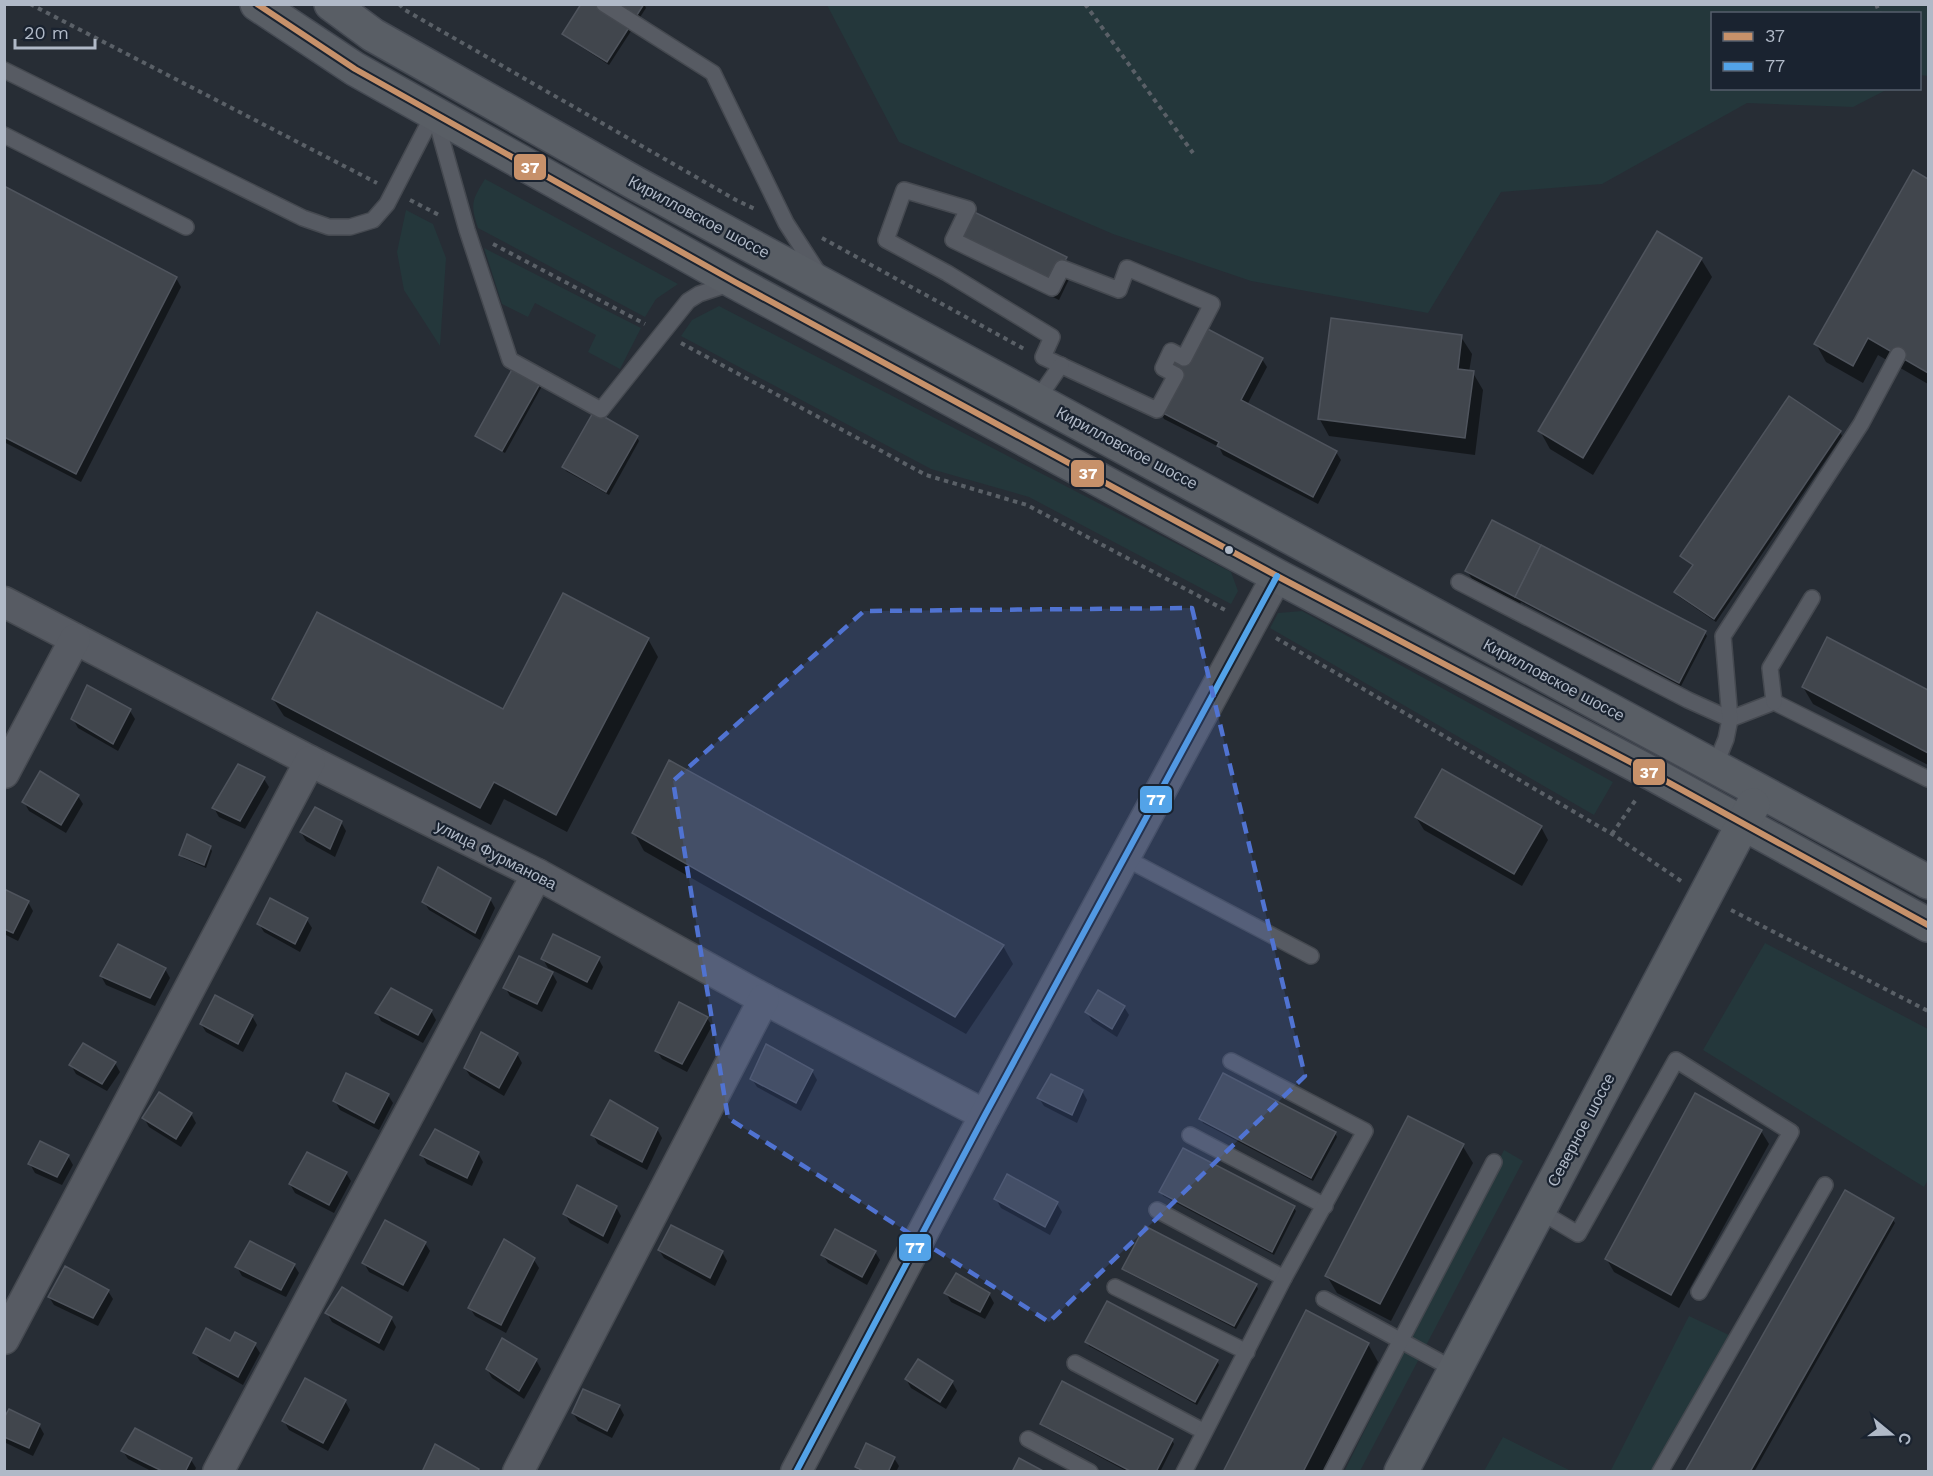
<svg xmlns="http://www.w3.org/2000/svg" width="1933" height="1476" font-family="'Work Sans',sans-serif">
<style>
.green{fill:#24373b}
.shadow{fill:#0007}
.building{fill:#41464d;stroke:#4f545d;stroke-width:1.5}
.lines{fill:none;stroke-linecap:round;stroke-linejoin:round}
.lane-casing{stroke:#454950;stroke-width:18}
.street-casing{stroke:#454950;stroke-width:33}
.primary-casing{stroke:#444952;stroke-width:36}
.path{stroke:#5a6067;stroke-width:4;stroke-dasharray:4.5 4.5;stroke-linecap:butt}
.lane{stroke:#575b63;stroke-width:15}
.street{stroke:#575b63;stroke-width:30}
.primary{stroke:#595e65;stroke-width:33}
.bus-1-casing{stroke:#1a2330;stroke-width:10}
.bus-2-casing{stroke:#1a2330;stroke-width:10}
.bus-1{stroke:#c7916a;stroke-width:6}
.bus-2{stroke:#53a3e8;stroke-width:6}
.marked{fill:#5073d2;fill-opacity:0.2;stroke:#5073d2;stroke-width:4.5;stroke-dasharray:12 8;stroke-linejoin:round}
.bus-dot{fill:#b0b9c7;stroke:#1a2330;stroke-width:2}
.labels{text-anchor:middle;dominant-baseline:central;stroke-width:4.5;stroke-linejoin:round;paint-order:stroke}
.street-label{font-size:16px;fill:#b0b9c7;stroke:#1a2330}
.line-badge{stroke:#1a2330;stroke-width:2}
.badge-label{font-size:16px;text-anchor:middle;font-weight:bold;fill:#fff}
</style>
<rect width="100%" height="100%" fill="#272d35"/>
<g class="green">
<polygon points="827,5 1928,5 1928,76 1920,75 1920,14 1712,14 1712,88 1888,89 1853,107 1747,103 1602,184 1501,192 1428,313 1251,281 1113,234 899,142"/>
<path d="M485,179L678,284L656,299L645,317L478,228C470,204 472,200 485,179Z"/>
<polygon points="406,210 433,224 446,258 440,346 404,290 397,252"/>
<polygon points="484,248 641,328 620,369 588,352 596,335 535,303 528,317 502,304"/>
<polygon points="719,306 1231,572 1238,591 1231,604 1029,497 931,469 681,336 692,320"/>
<polygon points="1302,611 1613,782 1594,815 1270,628 1278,613"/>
<polygon points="1765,943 1928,1029 1928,1180 1924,1187 1703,1050"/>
<polygon points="1504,1150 1523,1161 1360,1471 1344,1472"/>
<polygon points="1689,1316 1731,1336 1652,1471 1610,1472"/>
<polygon points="1503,1437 1571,1471 1484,1471"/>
</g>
<g class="shadow">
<polygon points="583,4 644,4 646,8 609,65 566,37 564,34"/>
<polygon points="1914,172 1928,181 1928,384 1878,355 1863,383 1826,362 1816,344"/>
<polygon points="4,188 176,278 181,287 81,482 4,442"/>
<polygon points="955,240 1066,258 1073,271 1059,300 962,253"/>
<polygon points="1701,259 1712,277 1593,475 1550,449 1540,431"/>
<polygon points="1461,337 1472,354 1469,372 1473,373 1483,390 1475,455 1329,436 1319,418"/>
<polygon points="1262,359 1267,367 1247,405 1336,452 1341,460 1318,504 1223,455 1219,447 1164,419 1159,410"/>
<polygon points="547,377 505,453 479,439 477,436"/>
<polygon points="1789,398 1840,432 1842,436 1716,622 1678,596 1676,592 1693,566 1681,556"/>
<polygon points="637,437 639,441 609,495 566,471 564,467"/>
<polygon points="1467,571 1705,633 1707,636 1681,686 1521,602 1520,604 1472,579"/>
<polygon points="648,639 658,657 567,832 504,799 491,825 284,716 273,699 504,711"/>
<polygon points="1828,639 1928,692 1928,765 1813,704 1803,687"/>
<polygon points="130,711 135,719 118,751 78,728 73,719"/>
<polygon points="264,779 269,787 245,829 219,817 214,808"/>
<polygon points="78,796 83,804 66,833 29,811 24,802"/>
<polygon points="1416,817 1541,827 1548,840 1522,886 1424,830"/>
<polygon points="341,822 346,831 335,857 306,841 301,832"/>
<polygon points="634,833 1003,946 1013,964 966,1034 644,851"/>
<polygon points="210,847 212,851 206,868 183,858 181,855"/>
<polygon points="4,890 28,902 33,911 18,941 4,934"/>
<polygon points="490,899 495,908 480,940 429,910 424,902"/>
<polygon points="307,920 312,928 300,952 264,932 259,924"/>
<polygon points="598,958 603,967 592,990 548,968 543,959"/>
<polygon points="165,969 170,978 155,1006 106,985 101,976"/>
<polygon points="552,973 557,982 542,1012 510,996 505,987"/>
<polygon points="1124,1007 1129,1015 1117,1037 1092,1021 1087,1012"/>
<polygon points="431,1011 436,1020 423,1043 381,1021 377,1013"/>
<polygon points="252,1016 257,1025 243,1052 206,1032 201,1024"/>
<polygon points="707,1018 712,1026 687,1072 662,1059 657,1051"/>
<polygon points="517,1054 522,1063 504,1096 470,1076 465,1068"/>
<polygon points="115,1063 120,1072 107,1091 76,1074 71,1065"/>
<polygon points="812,1071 817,1080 801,1111 757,1087 752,1079"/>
<polygon points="1082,1091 1087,1100 1077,1123 1044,1106 1039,1098"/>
<polygon points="160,1094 191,1114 196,1123 181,1147 149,1127 144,1118"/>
<polygon points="388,1095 393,1103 379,1130 340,1110 335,1101"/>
<polygon points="1201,1119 1335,1133 1337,1137 1313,1181 1203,1123"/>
<polygon points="657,1129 662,1138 647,1170 598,1144 593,1135"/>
<polygon points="1761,1131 1769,1144 1679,1308 1614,1272 1606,1258"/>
<polygon points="1462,1145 1473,1163 1391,1321 1337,1293 1327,1276"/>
<polygon points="478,1153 483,1162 472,1186 427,1164 422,1155"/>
<polygon points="68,1156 73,1165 62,1185 35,1173 30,1164"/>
<polygon points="346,1173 351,1181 334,1213 295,1193 290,1184"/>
<polygon points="1008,1176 1057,1204 1062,1212 1050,1235 1001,1208 996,1199"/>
<polygon points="1161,1192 1294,1208 1296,1211 1274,1255 1163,1196"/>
<polygon points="616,1207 621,1216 608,1244 570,1223 565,1214"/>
<polygon points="1893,1220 1895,1223 1754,1472 1687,1472"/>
<polygon points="425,1243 430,1251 408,1292 369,1272 364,1263"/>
<polygon points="659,1250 722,1252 727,1261 715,1286 664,1258"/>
<polygon points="875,1252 880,1260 867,1285 828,1263 823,1255"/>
<polygon points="534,1260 539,1268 506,1333 475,1316 470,1308"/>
<polygon points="294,1265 299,1273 286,1297 242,1276 237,1267"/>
<polygon points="1124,1269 1256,1285 1258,1289 1236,1329 1126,1272"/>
<polygon points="108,1291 113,1299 98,1326 54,1305 49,1297"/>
<polygon points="946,1293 989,1294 994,1303 985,1319 951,1302"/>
<polygon points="327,1313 391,1318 396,1327 384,1351 332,1322"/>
<polygon points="1087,1342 1217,1361 1219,1365 1197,1405 1089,1346"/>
<polygon points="231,1343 255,1345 260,1353 243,1385 200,1361 195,1353"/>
<polygon points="1368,1344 1378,1362 1322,1472 1225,1472"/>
<polygon points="536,1360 541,1369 524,1399 492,1378 487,1369"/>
<polygon points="918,1361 952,1382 957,1391 946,1409 911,1388 906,1379"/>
<polygon points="345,1401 350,1410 328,1451 289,1430 284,1421"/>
<polygon points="619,1406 624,1415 612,1438 578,1421 573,1413"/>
<polygon points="4,1422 39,1425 44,1434 33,1456 4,1442"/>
<polygon points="1042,1424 1172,1440 1174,1444 1160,1472 1128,1472 1044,1427"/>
<polygon points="123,1451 191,1460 196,1468 194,1472 153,1472 128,1459"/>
<polygon points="894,1458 899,1466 896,1472 859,1472 857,1467"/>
</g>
<g class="building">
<polygon points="581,4 644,4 607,62 562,34"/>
<polygon points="1913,170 1928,179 1928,373 1868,338 1853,366 1814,344"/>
<polygon points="4,186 177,277 76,474 4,437"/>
<polygon points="968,209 1067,257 1052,288 953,240"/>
<polygon points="1657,231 1702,258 1583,458 1538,431"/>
<polygon points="1331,318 1462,335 1458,369 1474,371 1465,438 1318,419"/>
<polygon points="1202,326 1263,358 1241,400 1337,451 1313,497 1217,446 1219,442 1157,410 1176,375 1163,368 1171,351 1184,358"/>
<polygon points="519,357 546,373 502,451 475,436"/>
<polygon points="1789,396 1841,431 1714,619 1674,592 1693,565 1680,556"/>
<polygon points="594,411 638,436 606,492 562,467"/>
<polygon points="1492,520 1541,545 1515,597 1465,571"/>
<polygon points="1541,545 1706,631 1679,683 1515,597"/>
<polygon points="563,593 649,638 556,815 494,782 480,808 272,699 317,612 503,709"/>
<polygon points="1827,637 1928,690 1928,753 1802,687"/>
<polygon points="87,685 131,709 113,744 71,719"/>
<polygon points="669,760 1004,945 955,1017 632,833"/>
<polygon points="238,764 265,777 240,821 212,808"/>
<polygon points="1442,769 1542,826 1514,874 1415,817"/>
<polygon points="40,771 79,795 61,825 22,802"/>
<polygon points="315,807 342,821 330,849 300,832"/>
<polygon points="187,834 211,846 204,865 179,855"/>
<polygon points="438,867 491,898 475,933 422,902"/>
<polygon points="4,889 29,901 13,933 4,929"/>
<polygon points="270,898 308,918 295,944 257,924"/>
<polygon points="553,934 600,957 587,982 541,959"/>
<polygon points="118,944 166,968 150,998 100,976"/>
<polygon points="519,956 553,972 537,1004 503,988"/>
<polygon points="391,988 432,1010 418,1035 375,1013"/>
<polygon points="1098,990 1125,1006 1112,1029 1085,1012"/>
<polygon points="215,995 253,1015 238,1044 200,1024"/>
<polygon points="679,1002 708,1017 682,1064 655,1051"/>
<polygon points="481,1032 518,1053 499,1088 464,1068"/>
<polygon points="83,1043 116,1062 102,1084 69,1065"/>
<polygon points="766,1044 813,1070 796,1103 750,1079"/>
<polygon points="346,1073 389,1094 374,1123 333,1101"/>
<polygon points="1223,1073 1336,1132 1311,1178 1199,1119"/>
<polygon points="1051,1074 1083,1090 1072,1115 1037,1098"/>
<polygon points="159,1092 192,1113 176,1139 142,1118"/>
<polygon points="1695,1093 1762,1130 1671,1295 1605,1259"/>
<polygon points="610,1100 658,1128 642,1162 591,1135"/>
<polygon points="1408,1116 1464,1144 1380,1304 1325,1276"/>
<polygon points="435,1129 479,1152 467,1178 420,1155"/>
<polygon points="40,1141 69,1155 57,1177 28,1164"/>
<polygon points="1183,1148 1295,1206 1272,1252 1159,1192"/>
<polygon points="307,1152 347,1172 329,1205 289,1184"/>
<polygon points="1007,1174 1058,1202 1045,1227 994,1199"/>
<polygon points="577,1185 617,1206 603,1236 563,1214"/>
<polygon points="1845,1190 1894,1218 1750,1472 1685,1472"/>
<polygon points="385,1220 426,1242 403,1285 362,1263"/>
<polygon points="671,1225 723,1251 710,1278 658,1250"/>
<polygon points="1145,1226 1257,1284 1234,1326 1122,1269"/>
<polygon points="835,1229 876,1251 862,1277 821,1255"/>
<polygon points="504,1239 535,1258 501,1325 468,1308"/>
<polygon points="250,1241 295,1264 281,1290 235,1267"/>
<polygon points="65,1266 109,1290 93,1318 48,1297"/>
<polygon points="956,1273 990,1293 980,1312 944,1293"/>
<polygon points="342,1287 392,1317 379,1343 325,1313"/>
<polygon points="1107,1301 1218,1360 1195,1402 1085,1342"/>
<polygon points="1306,1310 1369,1343 1303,1472 1223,1472"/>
<polygon points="206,1328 230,1341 235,1332 256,1343 238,1377 193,1353"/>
<polygon points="502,1338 537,1359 519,1391 486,1369"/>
<polygon points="918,1359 953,1381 940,1402 905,1379"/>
<polygon points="305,1378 346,1400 323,1443 282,1421"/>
<polygon points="1062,1381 1173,1439 1156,1472 1132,1472 1040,1424"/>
<polygon points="583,1389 620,1405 607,1431 572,1413"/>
<polygon points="9,1409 40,1424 29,1448 4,1437 4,1418"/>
<polygon points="135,1428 192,1458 185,1472 164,1472 121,1451"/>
<polygon points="866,1443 895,1457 888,1472 865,1472 855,1467"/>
<polygon points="435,1444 479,1469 478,1472 422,1472"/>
<polygon points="1019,1458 1045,1472 1012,1472"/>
</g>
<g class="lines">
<defs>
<g id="lane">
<polyline points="604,4 713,73 786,223 819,274"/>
<polyline points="4,70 303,218 329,227 350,227 373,220 387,204 434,113"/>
<polyline points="435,116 467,230 510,360 601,410 688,301 699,294 732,283"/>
<polyline points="4,135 186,227"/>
<polygon points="904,190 968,209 953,240 1052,288 1062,268 1119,290 1127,268 1212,304 1184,358 1171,351 1163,368 1176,375 1157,410 1043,357 1052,337 947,273 886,240"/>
<polyline points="1037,400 1061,365"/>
<polyline points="1459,582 1688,700 1730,719 1774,702 1928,779"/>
<polyline points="1774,702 1770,668 1812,598"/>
<polyline points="1715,766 1726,739 1730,719 1723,636 1861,424 1898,355"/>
<polyline points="1125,858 1311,956"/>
<polyline points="1190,1135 1325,1206"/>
<polyline points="1157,1210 1284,1278"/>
<polyline points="1538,1210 1578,1234 1676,1060 1791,1132 1699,1292"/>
<polyline points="1115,1287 1247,1352"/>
<polyline points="1324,1299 1455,1370"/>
<polyline points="1075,1363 1203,1431"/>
<polyline points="1028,1439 1090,1472"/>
<polyline points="1184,1472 1284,1278 1365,1131 1231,1061"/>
<polyline points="1332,1472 1494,1162"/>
<polyline points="1660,1472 1825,1185"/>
</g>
<g id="street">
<polyline points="4,602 310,761 537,874 764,999 985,1115"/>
<polyline points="4,773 75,639"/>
<polyline points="4,1339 310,761"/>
<polyline points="218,1472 537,874"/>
<polyline points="518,1472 764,999"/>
<polyline points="796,1472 985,1115 1277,576"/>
</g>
<g id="primary">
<polyline points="257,4 355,69 735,282 1277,576 1653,774 1928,925"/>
<polyline points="331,4 373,35 635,183 1928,882"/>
<polyline points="1401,1472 1753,805"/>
</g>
</defs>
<use href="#lane" class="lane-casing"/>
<use href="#street" class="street-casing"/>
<use href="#primary" class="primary-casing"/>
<g class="path">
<polyline points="30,4 377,183"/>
<polyline points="399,4 405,10 736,200 757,210"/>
<polyline points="1085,4 1193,153"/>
<polyline points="1876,4 1880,14"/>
<polyline points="410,200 441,216"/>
<polyline points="822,238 1026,350"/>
<polyline points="493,244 645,324"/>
<polyline points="681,343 926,475 1027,505 1227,611"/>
<polyline points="1276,638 1612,834 1681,881"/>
<polyline points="1612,834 1637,798"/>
<polyline points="1731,910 1928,1011"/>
</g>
<use href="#lane" class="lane"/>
<use href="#street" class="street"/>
<use href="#primary" class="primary"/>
<defs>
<polyline id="bus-1" points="257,4 355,69 735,282 1277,576 1653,774 1928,925"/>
<polyline id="bus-2" points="796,1472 985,1115 1277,576"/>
</defs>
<use href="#bus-1" class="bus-1-casing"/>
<use href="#bus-2" class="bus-2-casing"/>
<use href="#bus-1" class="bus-1"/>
<use href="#bus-2" class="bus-2"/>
</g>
<path class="marked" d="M1192,608L1305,1076L1049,1322L728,1118L673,781L864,611Z"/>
<circle class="bus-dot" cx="1229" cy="550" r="5"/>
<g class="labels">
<g class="street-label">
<text transform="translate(699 217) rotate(28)">Кирилловское шоссе</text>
<text transform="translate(1127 448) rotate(28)">Кирилловское шоссе</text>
<text transform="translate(1554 680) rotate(28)">Кирилловское шоссе</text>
<text transform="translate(496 855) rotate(27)">улица Фурманова</text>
<text transform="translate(1581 1130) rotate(-62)">Северное шоссе</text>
</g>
</g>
<g class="line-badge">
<rect x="513" y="153" width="34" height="28" rx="6" fill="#c7916a"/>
<rect x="1070" y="459" width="35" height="29" rx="6" fill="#c7916a"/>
<rect x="1632" y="758" width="34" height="28" rx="6" fill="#c7916a"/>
<rect x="1139" y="785" width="34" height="29" rx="6" fill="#53a3e8"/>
<rect x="898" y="1233" width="34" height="29" rx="6" fill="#53a3e8"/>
</g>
<g class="badge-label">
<text x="530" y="173">37</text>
<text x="1088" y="479">37</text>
<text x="1649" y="778">37</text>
<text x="1156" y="805">77</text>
<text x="915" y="1253">77</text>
</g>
<rect width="1933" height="1476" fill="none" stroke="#b0b9c7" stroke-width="12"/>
<rect x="1711" y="12" width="210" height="78" fill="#1a2330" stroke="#565f6c" stroke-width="1.5"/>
<rect x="1723" y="32" width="30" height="9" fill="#c7916a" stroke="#565f6c" stroke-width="1.5"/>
<text x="1765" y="42" font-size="18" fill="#b0b9c7">37</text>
<rect x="1723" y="62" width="30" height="9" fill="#53a3e8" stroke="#565f6c" stroke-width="1.5"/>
<text x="1765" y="72" font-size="18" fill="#b0b9c7">77</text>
<g transform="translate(1891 1434) rotate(109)" stroke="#1a2330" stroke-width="4.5" paint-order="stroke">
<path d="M0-4.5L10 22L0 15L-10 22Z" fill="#b0b9c7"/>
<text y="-9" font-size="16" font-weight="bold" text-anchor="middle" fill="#b0b9c7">С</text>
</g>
<path d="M15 39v9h80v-9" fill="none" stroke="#b0b9c7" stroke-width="3"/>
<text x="24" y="39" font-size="18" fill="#b0b9c7" stroke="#1a2330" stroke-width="4.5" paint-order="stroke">20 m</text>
</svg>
